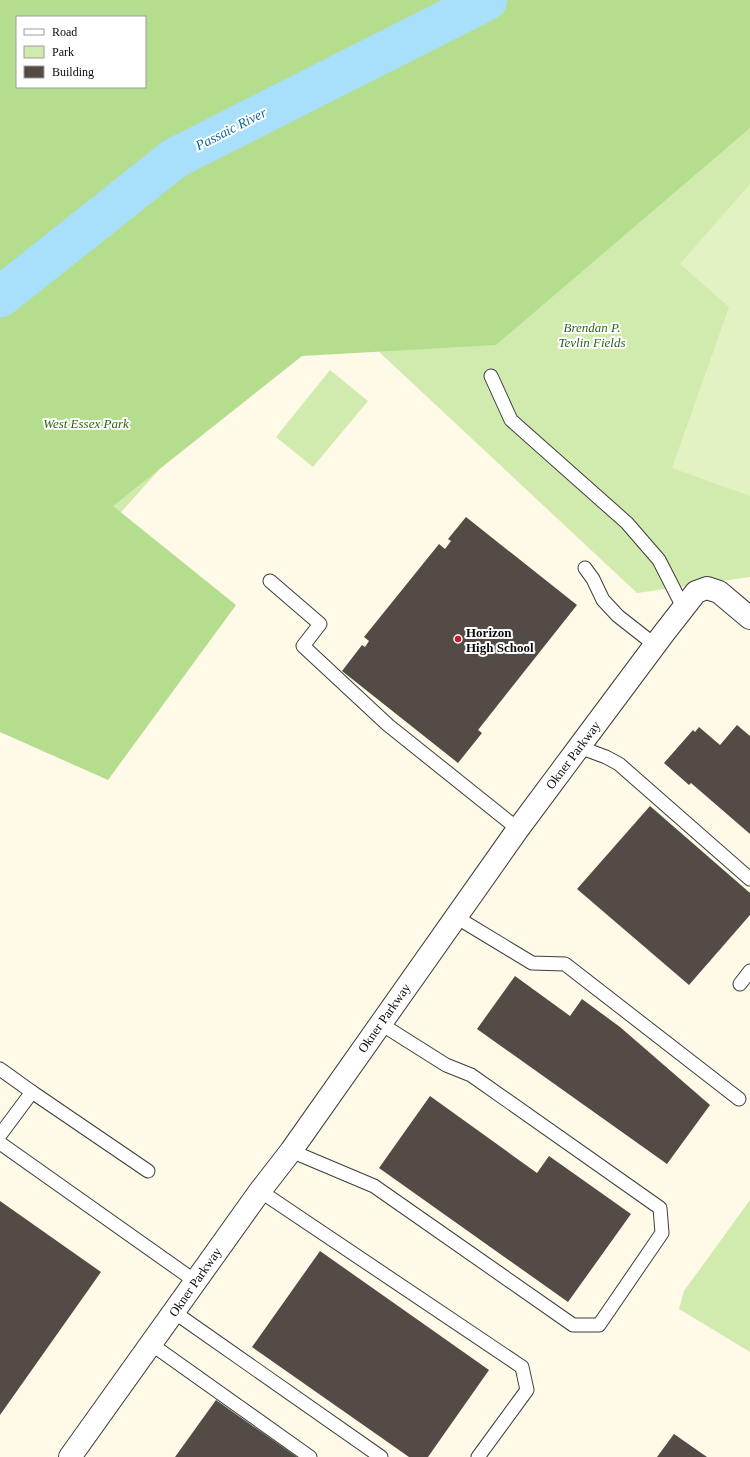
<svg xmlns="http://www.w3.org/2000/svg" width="750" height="1457" font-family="Georgia,serif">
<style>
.green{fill:#d1ebaf}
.forest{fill:#b4dd8e;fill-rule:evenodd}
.pitch{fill:#e3f2c2}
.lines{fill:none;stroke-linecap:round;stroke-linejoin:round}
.river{stroke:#a8dffa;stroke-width:41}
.building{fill:#534b46}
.lane-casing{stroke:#3d3d3d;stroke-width:15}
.street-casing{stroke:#3d3d3d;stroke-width:24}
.lane{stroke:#fff;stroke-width:13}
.street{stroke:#fff;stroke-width:22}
.poi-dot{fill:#c21b29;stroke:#fff;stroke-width:1.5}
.labels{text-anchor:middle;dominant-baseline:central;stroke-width:4;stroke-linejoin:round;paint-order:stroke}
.park-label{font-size:13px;font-style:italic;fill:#2b6518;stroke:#fff}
.poi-label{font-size:13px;font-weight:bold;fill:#0a0a0a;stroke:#fff;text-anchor:start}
.street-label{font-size:13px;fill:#0a0a0a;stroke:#fff}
.water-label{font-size:14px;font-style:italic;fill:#0d67a2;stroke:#fff}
</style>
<rect width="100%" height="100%" fill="#fff9e7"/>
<g class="green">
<polygon points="750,0 750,577 637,593 317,294 0,647 0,382"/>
<polygon points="330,370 368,401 313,467 276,437"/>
<polygon points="750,1200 750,1352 679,1309 684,1291"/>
</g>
<path class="forest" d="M0,0H750V128L496,345L302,356L113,506L236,605L108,780L0,732ZM17,17H145V87H17Z"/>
<polygon class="pitch" points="750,184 750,496 672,468 729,307 680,264"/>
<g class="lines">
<polyline class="river" points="0,297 175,158 487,0"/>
</g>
<g class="building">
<polygon points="466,517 577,605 478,730 482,733 458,763 342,671 362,645 365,647 369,641 364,637 439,544 445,549 451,541 448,539"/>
<polygon points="737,725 750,736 750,834 691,783 689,785 664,763 693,730 695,732 699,727 720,745"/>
<polygon points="650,806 750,893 750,915 689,985 577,889"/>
<polygon points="515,976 570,1016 582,999 620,1027 710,1105 667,1164 477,1029"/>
<polygon points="430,1096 537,1173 549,1156 631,1214 568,1302 379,1168"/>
<polygon points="0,1201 101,1272 0,1415"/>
<polygon points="320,1251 489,1370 428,1457 409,1457 252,1347"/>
<polygon points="216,1400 297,1457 175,1457"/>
<polygon points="674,1434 707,1457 657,1457"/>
</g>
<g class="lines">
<defs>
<g id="lane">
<polyline points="491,376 511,420 627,523 659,560 684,609"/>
<polyline points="585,568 593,579 603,600 618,616 655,645"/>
<polyline points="270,581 320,624 303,646 388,725 518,829"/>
<polyline points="579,747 606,757 619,764 750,879"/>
<polyline points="456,917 532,963 565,964 739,1099"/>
<polyline points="740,984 750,971"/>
<polyline points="0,1069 32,1092 0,1135"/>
<polyline points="32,1092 148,1171"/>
<polyline points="0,1143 195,1281"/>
<polyline points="291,1151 374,1186 573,1325 599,1325 662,1233 660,1208 471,1075 446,1065 381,1024"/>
<polyline points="260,1191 522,1367 527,1390 478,1457"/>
<polyline points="174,1312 381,1457"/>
<polyline points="151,1344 310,1457"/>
</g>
<polyline id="street" points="70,1457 260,1191 291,1151 518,829 579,747 664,633 696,592 707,588 719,592 750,618"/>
</defs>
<use href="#lane" class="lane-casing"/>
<use href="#street" class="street-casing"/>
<use href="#lane" class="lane"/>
<use href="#street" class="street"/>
</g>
<circle class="poi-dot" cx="458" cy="639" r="4"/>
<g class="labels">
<g class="park-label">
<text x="592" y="327">Brendan P.<tspan x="592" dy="15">Tevlin Fields</tspan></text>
<text x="86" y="423">West Essex Park</text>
</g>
<g class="poi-label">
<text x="466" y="632">Horizon<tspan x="466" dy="15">High School</tspan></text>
</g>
<g class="street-label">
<text transform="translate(573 755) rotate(-53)">Okner Parkway</text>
<text transform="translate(384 1018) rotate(-55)">Okner Parkway</text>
<text transform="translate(195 1282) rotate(-55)">Okner Parkway</text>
</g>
<g class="water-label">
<text transform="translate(231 129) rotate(-27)">Passaic River</text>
</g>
</g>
<rect x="16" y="16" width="130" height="72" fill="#ffffff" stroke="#9d9d9d"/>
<rect x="24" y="29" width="20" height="6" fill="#ffffff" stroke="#9d9d9d"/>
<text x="52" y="36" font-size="12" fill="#0a0a0a">Road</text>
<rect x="24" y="46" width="20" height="12" fill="#d1ebaf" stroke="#9d9d9d"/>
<text x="52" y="56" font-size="12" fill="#0a0a0a">Park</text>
<rect x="24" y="66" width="20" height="12" fill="#534b46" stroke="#9d9d9d"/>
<text x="52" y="76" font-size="12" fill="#0a0a0a">Building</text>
</svg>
